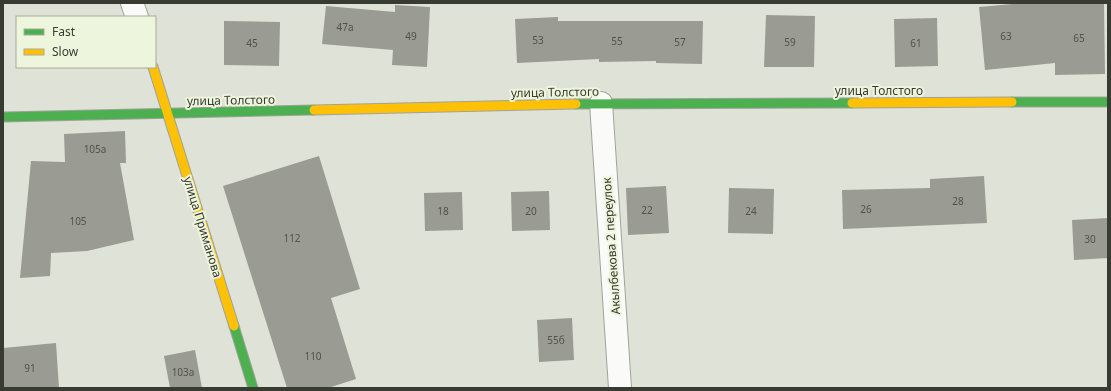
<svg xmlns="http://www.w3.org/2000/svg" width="1111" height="391" font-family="'Noto Sans',sans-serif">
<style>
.building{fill:#9a9c93}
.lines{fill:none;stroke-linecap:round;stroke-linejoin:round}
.street-casing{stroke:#a0a39a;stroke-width:24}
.fast-casing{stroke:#a0a39a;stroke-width:11}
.slow-casing{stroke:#a0a39a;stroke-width:11}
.street{stroke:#fafbf9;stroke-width:22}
.fast{stroke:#4caf50;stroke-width:9}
.slow{stroke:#ffc107;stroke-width:9}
.labels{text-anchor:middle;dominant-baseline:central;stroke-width:4;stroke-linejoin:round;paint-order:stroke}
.number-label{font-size:10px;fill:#50534a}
.street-label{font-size:12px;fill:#383b32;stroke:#eef5dd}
</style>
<rect width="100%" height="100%" fill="#dfe2d6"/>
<g class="building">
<polygon points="1024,3 1104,3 1105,74 1055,75 1055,63 985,70 979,7"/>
<polygon points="395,5 430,7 427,67 392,65 393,50 322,44 326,6 395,12"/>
<polygon points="766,15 815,16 814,67 764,67"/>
<polygon points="558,17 558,21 703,21 702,64 656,63 656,61 599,62 599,59 517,63 515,19"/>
<polygon points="937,18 938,66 895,67 894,19"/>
<polygon points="224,21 280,22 279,66 224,65"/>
<polygon points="125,131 126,163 120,163 134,240 87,251 51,253 50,276 20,278 31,161 65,162 64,134"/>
<polygon points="319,156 360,289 331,298 356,379 328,388 287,388 223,186"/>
<polygon points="984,176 987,223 843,229 842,190 930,188 930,179"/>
<polygon points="666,186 669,233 628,235 626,188"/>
<polygon points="729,188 774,189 773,234 728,233"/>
<polygon points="549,191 550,230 512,231 511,192"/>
<polygon points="462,192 463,230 425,231 424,193"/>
<polygon points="1108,218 1108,258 1074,260 1072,220"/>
<polygon points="572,318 574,360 539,362 537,320"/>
<polygon points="56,343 59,388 3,388 3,348"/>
<polygon points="195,350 202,388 170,388 164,356"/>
</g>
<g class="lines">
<defs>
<g id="street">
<polyline points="132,3 137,17"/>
<polyline points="601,103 620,388"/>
</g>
<g id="fast">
<polyline points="1012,102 1108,102"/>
<polyline points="576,104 852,103"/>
<polyline points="3,117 314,110"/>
<polyline points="234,326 253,388"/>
</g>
<g id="slow">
<polyline points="153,67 234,326"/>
<polyline points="852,103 1012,102"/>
<polyline points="314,110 576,104"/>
</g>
</defs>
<use href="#street" class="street-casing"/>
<use href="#fast" class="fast-casing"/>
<use href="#slow" class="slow-casing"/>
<use href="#street" class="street"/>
<use href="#fast" class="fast"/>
<use href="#slow" class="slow"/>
</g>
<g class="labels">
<g class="number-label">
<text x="345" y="27">47а</text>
<text x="411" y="36">49</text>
<text x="1006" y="36">63</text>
<text x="1079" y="38">65</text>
<text x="538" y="40">53</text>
<text x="617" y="41">55</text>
<text x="680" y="42">57</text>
<text x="790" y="42">59</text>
<text x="252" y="43">45</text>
<text x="916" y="43">61</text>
<text x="95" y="149">105а</text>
<text x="958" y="201">28</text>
<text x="866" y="209">26</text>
<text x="647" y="210">22</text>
<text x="443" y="211">18</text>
<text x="531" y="211">20</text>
<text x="751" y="211">24</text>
<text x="78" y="221">105</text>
<text x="292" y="238">112</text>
<text x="1090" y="239">30</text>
<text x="556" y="340">55б</text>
<text x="313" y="356">110</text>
<text x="30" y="368">91</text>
<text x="183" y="372">103а</text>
</g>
<g class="street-label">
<text x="879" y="90">улица Толстого</text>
<text transform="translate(555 92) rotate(-1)">улица Толстого</text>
<text transform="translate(231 100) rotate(-1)">улица Толстого</text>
<text transform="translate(203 227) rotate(73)">улица Приманова</text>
<text transform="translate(611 246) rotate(-94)">Акылбекова 2 переулок</text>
</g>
</g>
<rect width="1111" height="391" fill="none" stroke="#383b32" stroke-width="8"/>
<rect x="16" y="16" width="140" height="52" fill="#eef5dd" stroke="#a5ab99"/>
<rect x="24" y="29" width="20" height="6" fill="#4caf50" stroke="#a5ab99"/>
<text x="52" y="36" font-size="12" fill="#383b32">Fast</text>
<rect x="24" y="49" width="20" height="6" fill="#ffc107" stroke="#a5ab99"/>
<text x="52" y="56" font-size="12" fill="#383b32">Slow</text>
</svg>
